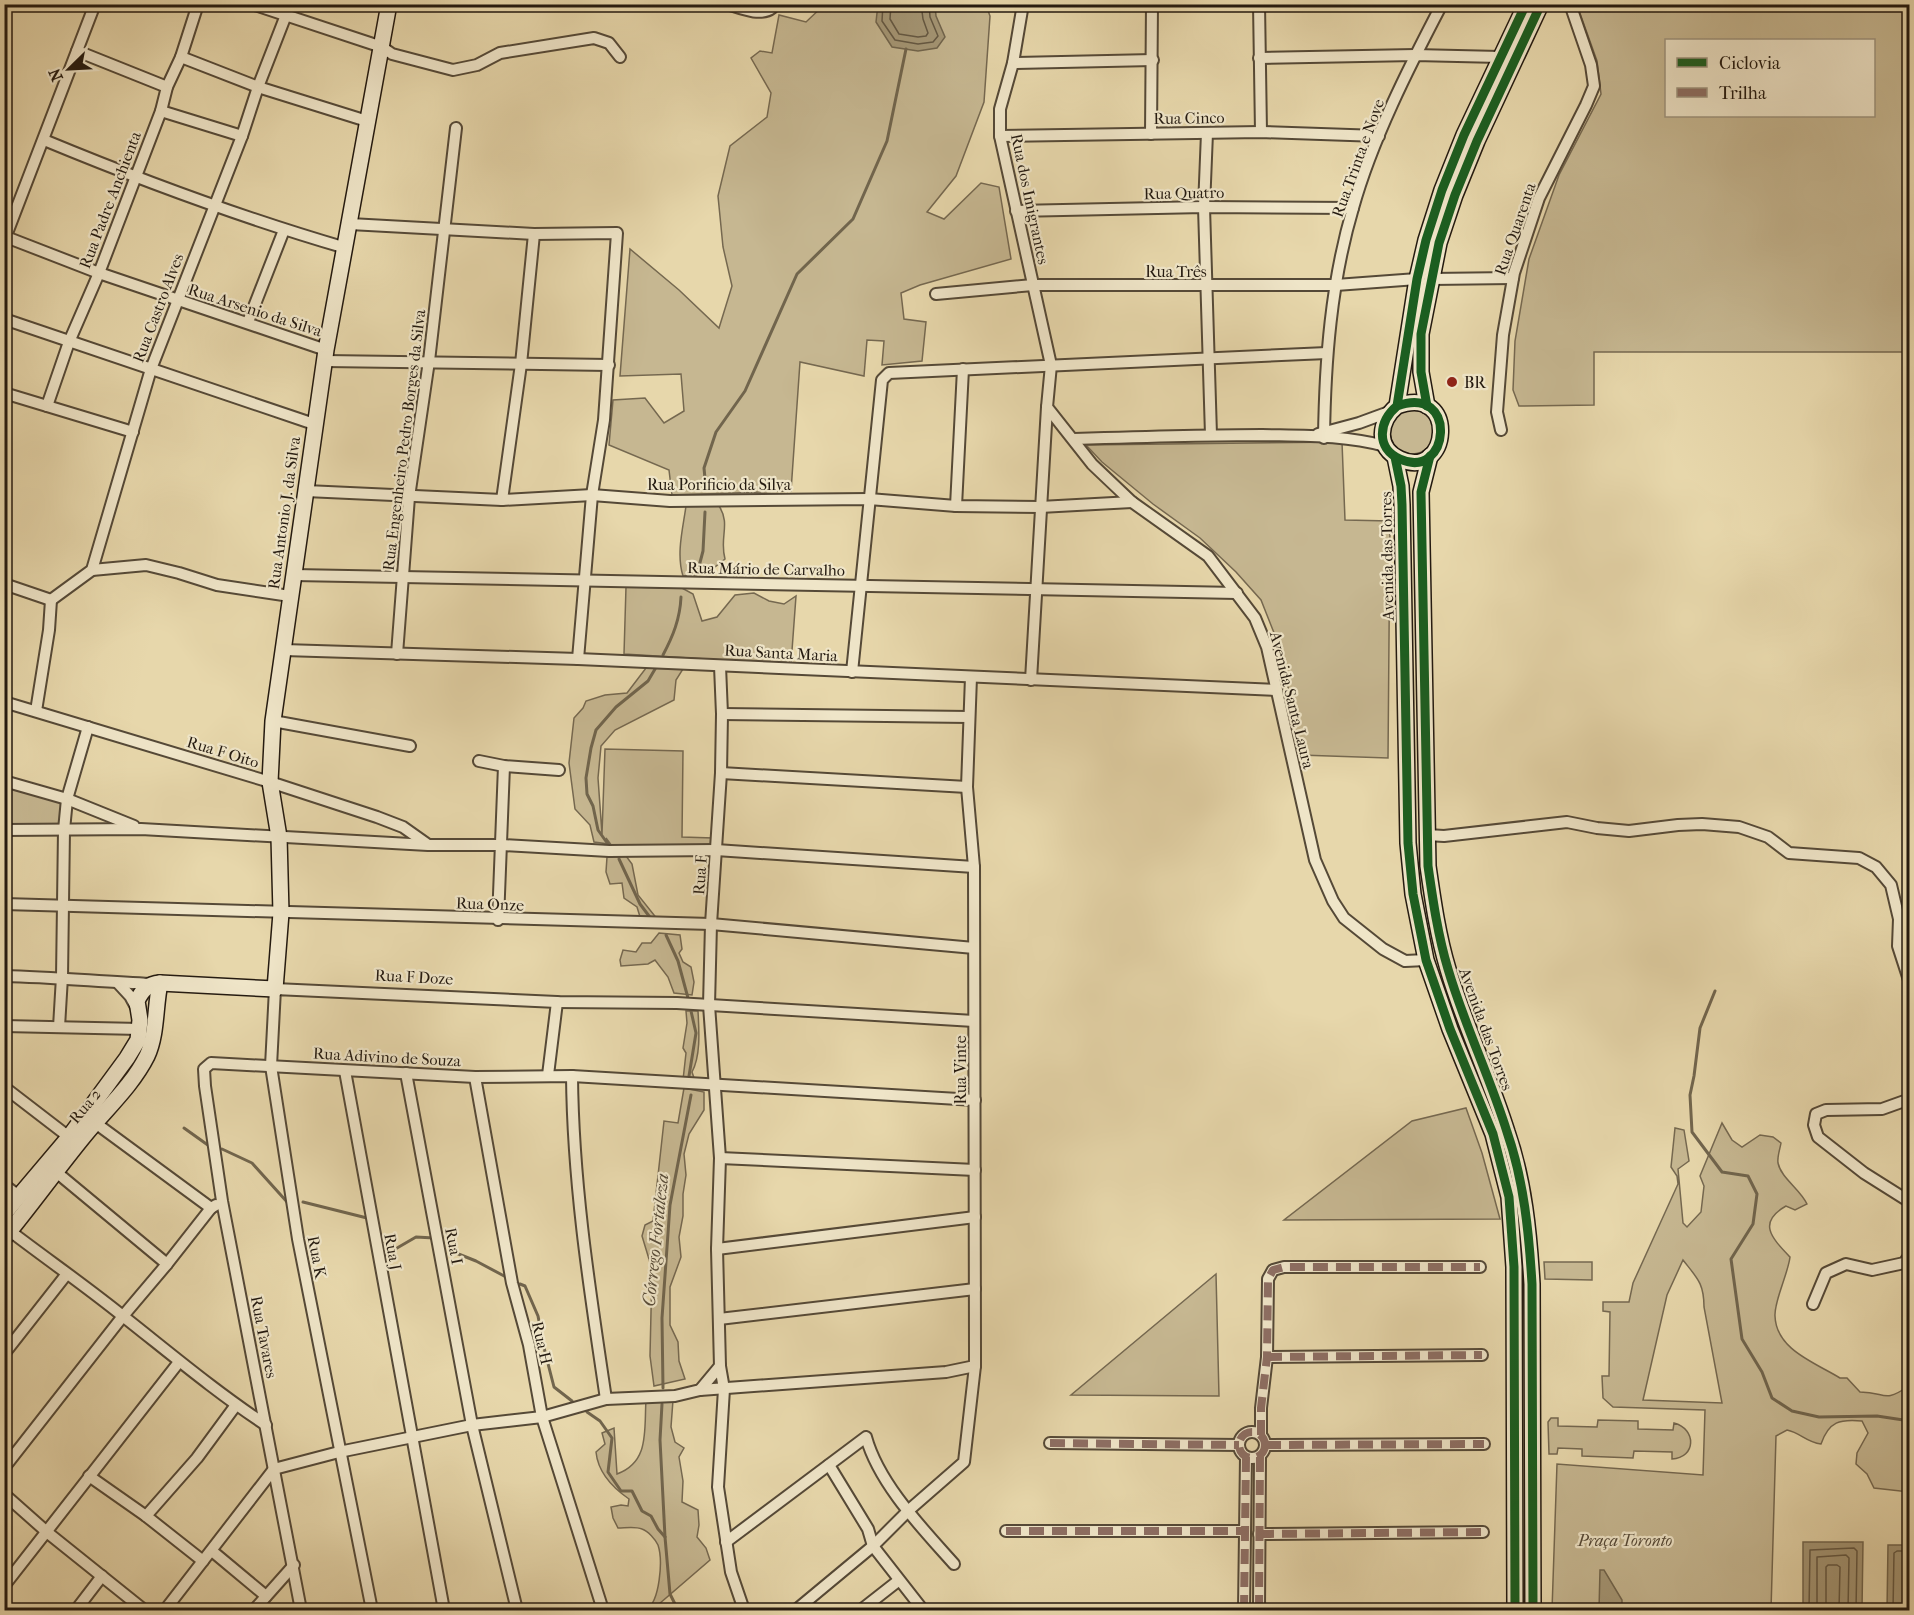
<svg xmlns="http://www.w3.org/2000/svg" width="1914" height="1615" font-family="'IM FELL French Canon',serif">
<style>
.green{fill:#c6b791;stroke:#756850;stroke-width:1.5;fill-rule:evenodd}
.water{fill:#a59776;stroke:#71654d;stroke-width:1.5}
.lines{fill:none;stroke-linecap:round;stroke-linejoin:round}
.shore{stroke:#645843;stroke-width:1.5}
.stream{stroke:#71654d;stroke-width:3}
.street-casing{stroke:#554937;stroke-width:14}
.secondary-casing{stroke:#241a10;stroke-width:18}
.street{stroke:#efe5c8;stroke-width:10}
.secondary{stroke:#efe5c8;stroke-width:15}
.quiet{stroke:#8d6e63;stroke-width:8;stroke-dasharray:15 8;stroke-linecap:butt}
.cycleway-casing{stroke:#efe5c8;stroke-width:13}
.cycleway{stroke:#1b5e20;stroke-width:9}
.poi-dot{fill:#8f2418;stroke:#efe5c8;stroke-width:2}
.labels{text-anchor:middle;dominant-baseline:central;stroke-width:4.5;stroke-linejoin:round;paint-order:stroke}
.street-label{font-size:16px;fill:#241a10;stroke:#efe5c8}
.poi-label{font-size:16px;fill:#241a10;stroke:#efe5c8;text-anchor:start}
.park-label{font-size:16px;font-style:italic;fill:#554937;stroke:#efe5c8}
.water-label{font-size:18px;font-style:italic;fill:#584c39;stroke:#efe5c8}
</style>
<rect width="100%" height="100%" fill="#e7d7ab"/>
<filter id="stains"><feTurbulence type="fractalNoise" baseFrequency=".00333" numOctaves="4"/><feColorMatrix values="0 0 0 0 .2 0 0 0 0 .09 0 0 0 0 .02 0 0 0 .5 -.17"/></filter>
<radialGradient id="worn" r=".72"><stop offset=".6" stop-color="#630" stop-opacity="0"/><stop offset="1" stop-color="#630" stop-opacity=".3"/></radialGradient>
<g class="green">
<polygon points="824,5 986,5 990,16 984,102 956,176 927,212 944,219 981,183 999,187 1011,259 920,285 901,293 904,319 926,322 922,361 882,365 884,341 867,340 864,376 800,362 791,491 672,495 669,470 609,445 613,400 645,398 664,423 684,411 681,374 620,376 630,249 679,290 719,328 732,286 723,247 718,196 730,146 767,117 771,93 751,58 760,51 772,53 779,15 806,22"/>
<path d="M1577,5H1909V352H1594V405L1519,406L1513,390L1515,341L1529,259L1559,175L1601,94L1597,61ZM1666,40H1874V116H1666Z"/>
<circle cx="1412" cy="432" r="22"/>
<polygon points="1342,442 1345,520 1390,521 1388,758 1300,755 1282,653 1261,600 1236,572 1200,538 1153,504 1102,462 1086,445"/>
<path d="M686,506H719C731,524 719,538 725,559L706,574L683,576C676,554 683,528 686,506Z"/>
<polygon points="626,587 682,588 693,594 702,621 717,617 735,595 754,593 769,601 784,604 796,596 791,664 624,654"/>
<polygon points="646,668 683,669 676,680 674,700 615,730 601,746 598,778 602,834 605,749 683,751 682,837 713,838 712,843 708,846 612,846 606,838 609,844 594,842 590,825 575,809 569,763 574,718 583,708 586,701 605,695 627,693"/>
<polygon points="4,785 62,802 60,826 5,825"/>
<polygon points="626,856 632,864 638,895 658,920 641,920 637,907 624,898 622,883 610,884 606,872 607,857"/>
<polygon points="659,933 680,935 682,949 679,953 683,962 691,967 694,982 692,995 674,993 668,977 655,960 648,964 621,966 620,960 623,950 636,952 642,943 651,943"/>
<path d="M686,1011H698C699,1030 701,1055 692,1072L695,1081L683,1080L686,1053L683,1048L687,1023Z"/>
<polygon points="684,1088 704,1092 704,1110 689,1134 684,1154 686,1175 683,1194 683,1216 679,1237 681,1257 670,1287 670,1325 678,1342 679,1361 685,1379 654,1386 650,1356 652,1269 642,1236 645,1225 653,1221 664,1121 678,1123"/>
<polygon points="1466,1108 1482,1153 1500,1219 1284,1220 1412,1121"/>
<path d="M1722,1123L1732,1140L1742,1147L1760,1135L1773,1137L1781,1143C1780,1149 1777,1157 1778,1163C1781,1178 1800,1189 1807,1204L1795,1210L1786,1206C1756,1223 1773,1239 1790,1257C1788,1274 1774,1301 1775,1316C1776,1350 1816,1363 1840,1378H1847L1860,1392C1887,1392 1882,1404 1909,1386V1492L1874,1488L1867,1474L1856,1464L1857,1453L1868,1433L1862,1421C1840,1419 1829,1421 1821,1444C1806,1442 1801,1433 1787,1430L1776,1436L1771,1610H1552L1557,1464L1703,1475L1705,1410L1613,1407L1603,1398L1602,1376H1609L1610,1312L1603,1311V1302H1629L1633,1283L1678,1184L1677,1176L1671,1167L1675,1128L1684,1130L1689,1161L1678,1169L1683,1223L1687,1227L1701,1212L1704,1186L1700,1176ZM1683,1260C1697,1278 1704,1283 1704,1307L1722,1403L1643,1400L1667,1295Z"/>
<polygon points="1544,1262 1592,1262 1592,1280 1545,1279"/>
<polygon points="1216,1274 1219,1396 1071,1395"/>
<path d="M646,1400H673L671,1427L675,1442L684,1448L679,1457L683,1481L682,1502L698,1510L699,1525L697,1537L706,1548L710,1560L652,1610H646C660,1602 663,1560 658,1545C655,1539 648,1531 642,1529C635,1526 625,1528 618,1528L613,1518L611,1507L621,1505L628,1506L629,1499C613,1488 598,1472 596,1452L605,1444L602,1433L614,1428L617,1474C650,1462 644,1430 646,1400Z"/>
<path d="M1551,1418H1558V1426L1597,1427L1598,1420L1638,1421V1429L1673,1430L1674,1423C1697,1429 1696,1458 1672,1459V1452L1634,1451L1633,1458L1582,1456V1449L1558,1448L1557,1454H1549L1548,1422Z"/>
</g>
<g class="water">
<polygon points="878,4 935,5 936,16 945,37 937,48 918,51 892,47 876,22"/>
<polygon points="1803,1542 1863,1542 1862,1610 1803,1610"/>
<polygon points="1888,1545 1909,1545 1909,1610 1887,1610"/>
<polygon points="1600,1570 1604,1570 1622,1600 1622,1610 1599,1610"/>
</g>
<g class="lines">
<g class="shore">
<polyline points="883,4 882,21 895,40 918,44 933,42 938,36 930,17 929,4"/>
<polyline points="891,4 890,19 899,34 918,37 926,36 928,33 923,19 921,4"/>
<polyline points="1809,1610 1810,1550 1854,1548 1857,1551 1856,1610"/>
<polyline points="1817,1610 1817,1557 1846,1555 1849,1558 1848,1610"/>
<polyline points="1826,1610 1826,1567 1828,1565 1837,1565 1840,1567 1839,1610"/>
<polyline points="1893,1610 1894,1553 1897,1551 1910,1551"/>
</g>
<g class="stream">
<polyline points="706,489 704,468 716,432 745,391 797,274 853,219 887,141 906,49"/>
<polyline points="697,574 703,551 705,512"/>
<path d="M663,655C673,636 680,619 681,597"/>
<polyline points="610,847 598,830 593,806 587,794 586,778 591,748 596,730 616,707 648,681 658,664"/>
<polyline points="619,859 640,904 652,920"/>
<polyline points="666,935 678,961 688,998"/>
<polyline points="1715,991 1700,1028 1694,1076 1690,1095 1692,1132 1722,1172 1748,1176 1757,1194 1753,1224 1731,1259 1742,1339 1762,1372 1772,1398 1792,1411 1819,1417 1877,1416 1910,1421"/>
<polyline points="689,1076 696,1033 691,1011"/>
<polyline points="184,1128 212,1148"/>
<polyline points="222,1149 252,1163 288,1203"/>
<polyline points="303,1202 367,1218"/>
<polyline points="451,1251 476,1261 506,1277"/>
<polyline points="385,1255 416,1237 434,1238"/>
<polyline points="520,1284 525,1286 538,1316 545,1352 554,1387 572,1401"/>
<polyline points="663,1388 662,1318 670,1205 691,1095"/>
<polyline points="662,1404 660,1440 665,1537 670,1594 678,1610"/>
<polyline points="587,1412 600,1421 612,1438 608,1472 621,1491 632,1491 642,1511 651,1516 658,1529 665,1537"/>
</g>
<defs>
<g id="street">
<polyline points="252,4 382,47 392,54 453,70 477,65 500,53 594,38 609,43 620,57"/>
<path d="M727,4C740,8 761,17 772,8L773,4"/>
<polyline points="1023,4 1013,63 1000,109 1000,136 1051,365 1047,407 1092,464 1132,502 1208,556 1255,618 1267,647 1315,860 1333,901 1344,918 1383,949 1405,961 1426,960"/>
<polyline points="1259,4 1261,132"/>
<polyline points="77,51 167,87"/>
<polyline points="181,57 258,87 367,121"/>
<polyline points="1259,58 1415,55 1500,57"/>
<polyline points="1013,63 1153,60"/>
<polyline points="161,111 242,136"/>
<polyline points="1207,133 1204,207 1211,435"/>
<polyline points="1151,134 1152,4"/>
<polyline points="1000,136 1261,132 1379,136"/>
<path d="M44,140C143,181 243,218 346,248"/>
<polyline points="1016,211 1204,207 1353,208"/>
<polyline points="350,224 534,234 617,233 604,420 592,495 578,659"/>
<polyline points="6,237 99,273 326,350"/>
<polyline points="4,241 95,4"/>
<polyline points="1431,279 1513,278"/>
<polyline points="936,294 1033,285 1336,285 1417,279"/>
<polyline points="4,319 314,424"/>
<polyline points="248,322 284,230"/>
<polyline points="325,361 609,365"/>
<polyline points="4,393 133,432"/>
<polyline points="47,406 69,342 99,273 161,111 167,87 181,57 198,4"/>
<polyline points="1501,430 1497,412 1503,335 1514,273 1539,198 1586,105 1594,86 1591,65 1570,4"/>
<polyline points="1318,434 1359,423 1389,412"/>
<path d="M1324,438C1325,361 1331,282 1353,208C1372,140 1409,67 1442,4"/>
<path d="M1074,439C1137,437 1200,435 1262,435C1304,436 1345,435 1385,446"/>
<polyline points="306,491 502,500 592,495 670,501 869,499 956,506 1040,507 1132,502"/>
<polyline points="502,500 521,364 534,234"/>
<polyline points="956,506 963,369"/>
<polyline points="92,570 146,565 179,573 217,585 290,596"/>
<polyline points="294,575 1237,593"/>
<polyline points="4,584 51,600"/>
<polyline points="51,600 92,570 151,369 242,136 258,87 286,15"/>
<polyline points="284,650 578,659 1277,690"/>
<polyline points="397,654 409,497 429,361 456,128"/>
<polyline points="720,666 722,714 721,773 711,924 709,1005 720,1158 717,1249 720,1366 724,1389 718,1487 731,1572 744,1610"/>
<polyline points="852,672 882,380 889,373 1327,353"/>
<polyline points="1031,680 1047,407"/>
<polyline points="4,702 270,782 377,817 403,827 427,844"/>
<polyline points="36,711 49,630 51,600"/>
<polyline points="722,714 969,717"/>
<polyline points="273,721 410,746"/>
<polyline points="479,761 504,766 559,770"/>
<polyline points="721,773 967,787"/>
<polyline points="4,781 67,799 134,826"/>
<polyline points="4,830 141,829 428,845 502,845 609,851 716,850 974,867"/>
<polyline points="1427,835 1444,836 1567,822 1597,828 1629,831 1678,825 1702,824 1739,827 1768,837 1789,853 1859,858 1876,867 1891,885 1899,919 1898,946 1910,983"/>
<polyline points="4,904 711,924 974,948"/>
<polyline points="498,920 504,766"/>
<path d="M4,976C54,977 102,982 151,984"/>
<polyline points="118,983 130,996 137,1009"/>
<polyline points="4,1026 140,1029"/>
<polyline points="59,1027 62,977 64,830 67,799 88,727"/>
<polyline points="345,1071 444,1610"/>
<polyline points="406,1073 472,1425 517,1610"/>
<polyline points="548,1075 557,1002"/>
<path d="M572,1076C573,1185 590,1292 606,1399"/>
<polyline points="475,1077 512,1283 529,1345 542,1417 603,1610"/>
<polyline points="4,1087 69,1137"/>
<polyline points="1910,1099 1882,1109 1826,1110 1816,1114 1814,1125 1818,1137 1864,1173 1910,1202"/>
<polyline points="90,1119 211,1208 216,1205"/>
<polyline points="720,1158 975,1170"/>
<polyline points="55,1171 167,1264"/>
<polyline points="4,1185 19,1196"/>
<path d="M10,1231C48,1260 87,1287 124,1317C171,1354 216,1392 266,1425"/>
<polyline points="717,1249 975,1217"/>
<polyline points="1813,1304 1826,1273 1846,1264 1872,1270 1904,1263 1910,1255"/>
<polyline points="719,1319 975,1289"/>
<polyline points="4,1354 66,1275"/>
<polyline points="1267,1357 1482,1355"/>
<polyline points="700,1390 946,1372 975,1366"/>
<circle cx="1252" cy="1445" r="13"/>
<polyline points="1261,1435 1261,1408 1267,1357 1268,1279 1273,1270 1284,1267 1480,1267"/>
<polyline points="1050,1443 1239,1445"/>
<polyline points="1266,1445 1484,1444"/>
<polyline points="829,1465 868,1529 873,1546 923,1610"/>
<polyline points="4,1468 123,1316 167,1264 211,1208"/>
<polyline points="89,1476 146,1516 203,1561"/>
<polyline points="4,1494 48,1533 144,1610"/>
<polyline points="146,1516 197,1458 236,1405"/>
<polyline points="1006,1531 1244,1531"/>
<polyline points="1259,1534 1483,1532"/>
<path d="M726,1542L866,1437C879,1484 922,1528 954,1564"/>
<polyline points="212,1551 266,1596"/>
<polyline points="4,1586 179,1362"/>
<polyline points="76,1610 102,1576"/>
<polyline points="165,1610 274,1469 339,1452 472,1425 542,1417 606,1399 675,1396 700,1390 720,1366"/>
<polyline points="254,1610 294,1565"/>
<polyline points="301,1610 222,1201 205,1086 204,1069 211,1063 475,1077 572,1076 975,1100"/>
<polyline points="372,1610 298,1239 271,1066 275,989 557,1002 677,1003 974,1021"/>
<polyline points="796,1610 873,1546 909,1510 964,1462 975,1366 975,1347 974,867 967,787 971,677"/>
<polyline points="861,1610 898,1581"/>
<polyline points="1244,1610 1246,1457"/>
<polyline points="1259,1610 1260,1456"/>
</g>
<g id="secondary">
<path d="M1397,406C1459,383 1450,482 1400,459C1375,448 1379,421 1397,406L1417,279L1426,240L1442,190L1464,135L1526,4"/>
<polyline points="1427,406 1421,372 1421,334 1439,243 1455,195 1477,141 1541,4"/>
<path d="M1430,456L1421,492L1428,866C1433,901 1438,936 1448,969C1464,1024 1490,1077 1507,1132C1524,1181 1529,1233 1532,1284L1533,1610"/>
<polyline points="1395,457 1401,486 1402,505 1408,843 1413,894 1426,960 1450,1029 1493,1134 1509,1197 1514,1267 1515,1610"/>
<path d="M4,1214L69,1137L127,1058L138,1040L140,1020L137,1001C142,990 148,984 160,983L275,989L281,913L279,837L270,782L273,721L326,350L389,4"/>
<path d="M4,1238C32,1204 57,1169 84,1136C105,1110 132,1086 147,1056C157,1035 155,1006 160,983"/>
</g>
</defs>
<use href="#street" class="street-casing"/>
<use href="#secondary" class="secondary-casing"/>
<use href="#street" class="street"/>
<use href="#secondary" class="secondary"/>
<g class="quiet">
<polyline points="1267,1357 1482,1355"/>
<circle cx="1252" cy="1445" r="13"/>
<polyline points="1261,1435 1261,1408 1267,1357 1268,1279 1273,1270 1284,1267 1480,1267"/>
<polyline points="1050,1443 1239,1445"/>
<polyline points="1266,1445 1484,1444"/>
<polyline points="1006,1531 1244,1531"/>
<polyline points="1259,1534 1483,1532"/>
<polyline points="1244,1610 1246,1457"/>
<polyline points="1259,1610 1260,1456"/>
</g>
<defs>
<g id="cycleway">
<path d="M1397,406C1459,383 1450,482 1400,459C1375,448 1379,421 1397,406L1417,279L1426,240L1442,190L1464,135L1526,4"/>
<polyline points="1427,406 1421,372 1421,334 1439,243 1455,195 1477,141 1541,4"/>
<path d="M1430,456L1421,492L1428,866C1433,901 1438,936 1448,969C1464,1024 1490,1077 1507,1132C1524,1181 1529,1233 1532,1284L1533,1610"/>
<polyline points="1395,457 1401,486 1402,505 1408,843 1413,894 1426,960 1450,1029 1493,1134 1509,1197 1514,1267 1515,1610"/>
</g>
</defs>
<use href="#cycleway" class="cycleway-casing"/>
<use href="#cycleway" class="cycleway"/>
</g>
<circle class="poi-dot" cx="1452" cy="382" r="6"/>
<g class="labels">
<g class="street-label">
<text transform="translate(1189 118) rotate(-1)">Rua Cinco</text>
<text transform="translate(1358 158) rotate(-70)">Rua Trinta e Nove</text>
<text transform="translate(1184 193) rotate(-1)">Rua Quatro</text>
<text transform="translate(1030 199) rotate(78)">Rua dos Imigrantes</text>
<text transform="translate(110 200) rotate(-69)">Rua Padre Anchienta</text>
<text transform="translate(1515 229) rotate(-71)">Rua Quarenta</text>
<text x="1176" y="271">Rua Três</text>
<text transform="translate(158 308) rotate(-69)">Rua Castro Alves</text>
<text transform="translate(255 310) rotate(18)">Rua Arsenio da Silva</text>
<text transform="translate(404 440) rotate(-83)">Rua Engenheiro Pedro Borges da Silva</text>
<text x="719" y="484">Rua Porificio da Silva</text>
<text transform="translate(284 513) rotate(-82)">Rua Antonio J. da Silva</text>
<text transform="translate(1387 556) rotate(-91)">Avenida das Torres</text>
<text transform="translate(766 569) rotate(1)">Rua Mário de Carvalho</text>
<text transform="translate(781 653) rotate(3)">Rua Santa Maria</text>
<text transform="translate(1292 700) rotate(76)">Avenida Santa Laura</text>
<text transform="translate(223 752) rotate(17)">Rua F Oito</text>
<text transform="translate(700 875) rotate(-86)">Rua F</text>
<text transform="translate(490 904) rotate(2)">Rua Onze</text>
<text transform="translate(414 977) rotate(3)">Rua F Doze</text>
<text transform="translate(1486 1029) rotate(70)">Avenida das Torres</text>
<text transform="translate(387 1057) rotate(3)">Rua Adivino de Souza</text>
<text transform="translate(960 1070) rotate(-90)">Rua Vinte</text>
<text transform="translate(85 1106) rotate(-50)">Rua 2</text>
<text transform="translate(454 1246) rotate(79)">Rua I</text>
<text transform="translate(393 1252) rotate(80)">Rua J</text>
<text transform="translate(317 1257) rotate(79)">Rua K</text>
<text transform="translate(264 1337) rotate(79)">Rua Tavares</text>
<text transform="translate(542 1343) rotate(77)">Rua H</text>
</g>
<g class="poi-label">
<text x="1464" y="382">BR</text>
</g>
<g class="park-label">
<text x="1625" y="1540">Praça Toronto</text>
</g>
<g class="water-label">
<text transform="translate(656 1240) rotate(-84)">Córrego Fortaleza</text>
</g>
</g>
<rect width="1914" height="1615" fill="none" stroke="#e7d7ab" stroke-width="24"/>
<rect x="6" y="6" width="1902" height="1603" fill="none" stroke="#241a10" stroke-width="3"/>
<rect x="12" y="12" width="1890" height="1591" fill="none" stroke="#241a10" stroke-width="1.5"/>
<rect x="1665" y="39" width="210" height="78" fill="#efe5c8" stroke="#9e947e" stroke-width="1.5"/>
<rect x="1677" y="58" width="30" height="9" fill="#1b5e20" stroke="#9e947e" stroke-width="1.5"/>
<text x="1719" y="69" font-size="18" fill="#241a10">Ciclovia</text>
<rect x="1677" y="88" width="30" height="9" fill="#8d6e63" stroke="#9e947e" stroke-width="1.5"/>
<text x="1719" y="99" font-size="18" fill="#241a10">Trilha</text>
<g transform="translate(69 69) rotate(246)" stroke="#efe5c8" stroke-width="4.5" paint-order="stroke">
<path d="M0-4.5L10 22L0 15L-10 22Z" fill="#241a10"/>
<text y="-9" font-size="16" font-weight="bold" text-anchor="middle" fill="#241a10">N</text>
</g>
<rect width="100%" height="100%" filter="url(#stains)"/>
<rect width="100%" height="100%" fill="url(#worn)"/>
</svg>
